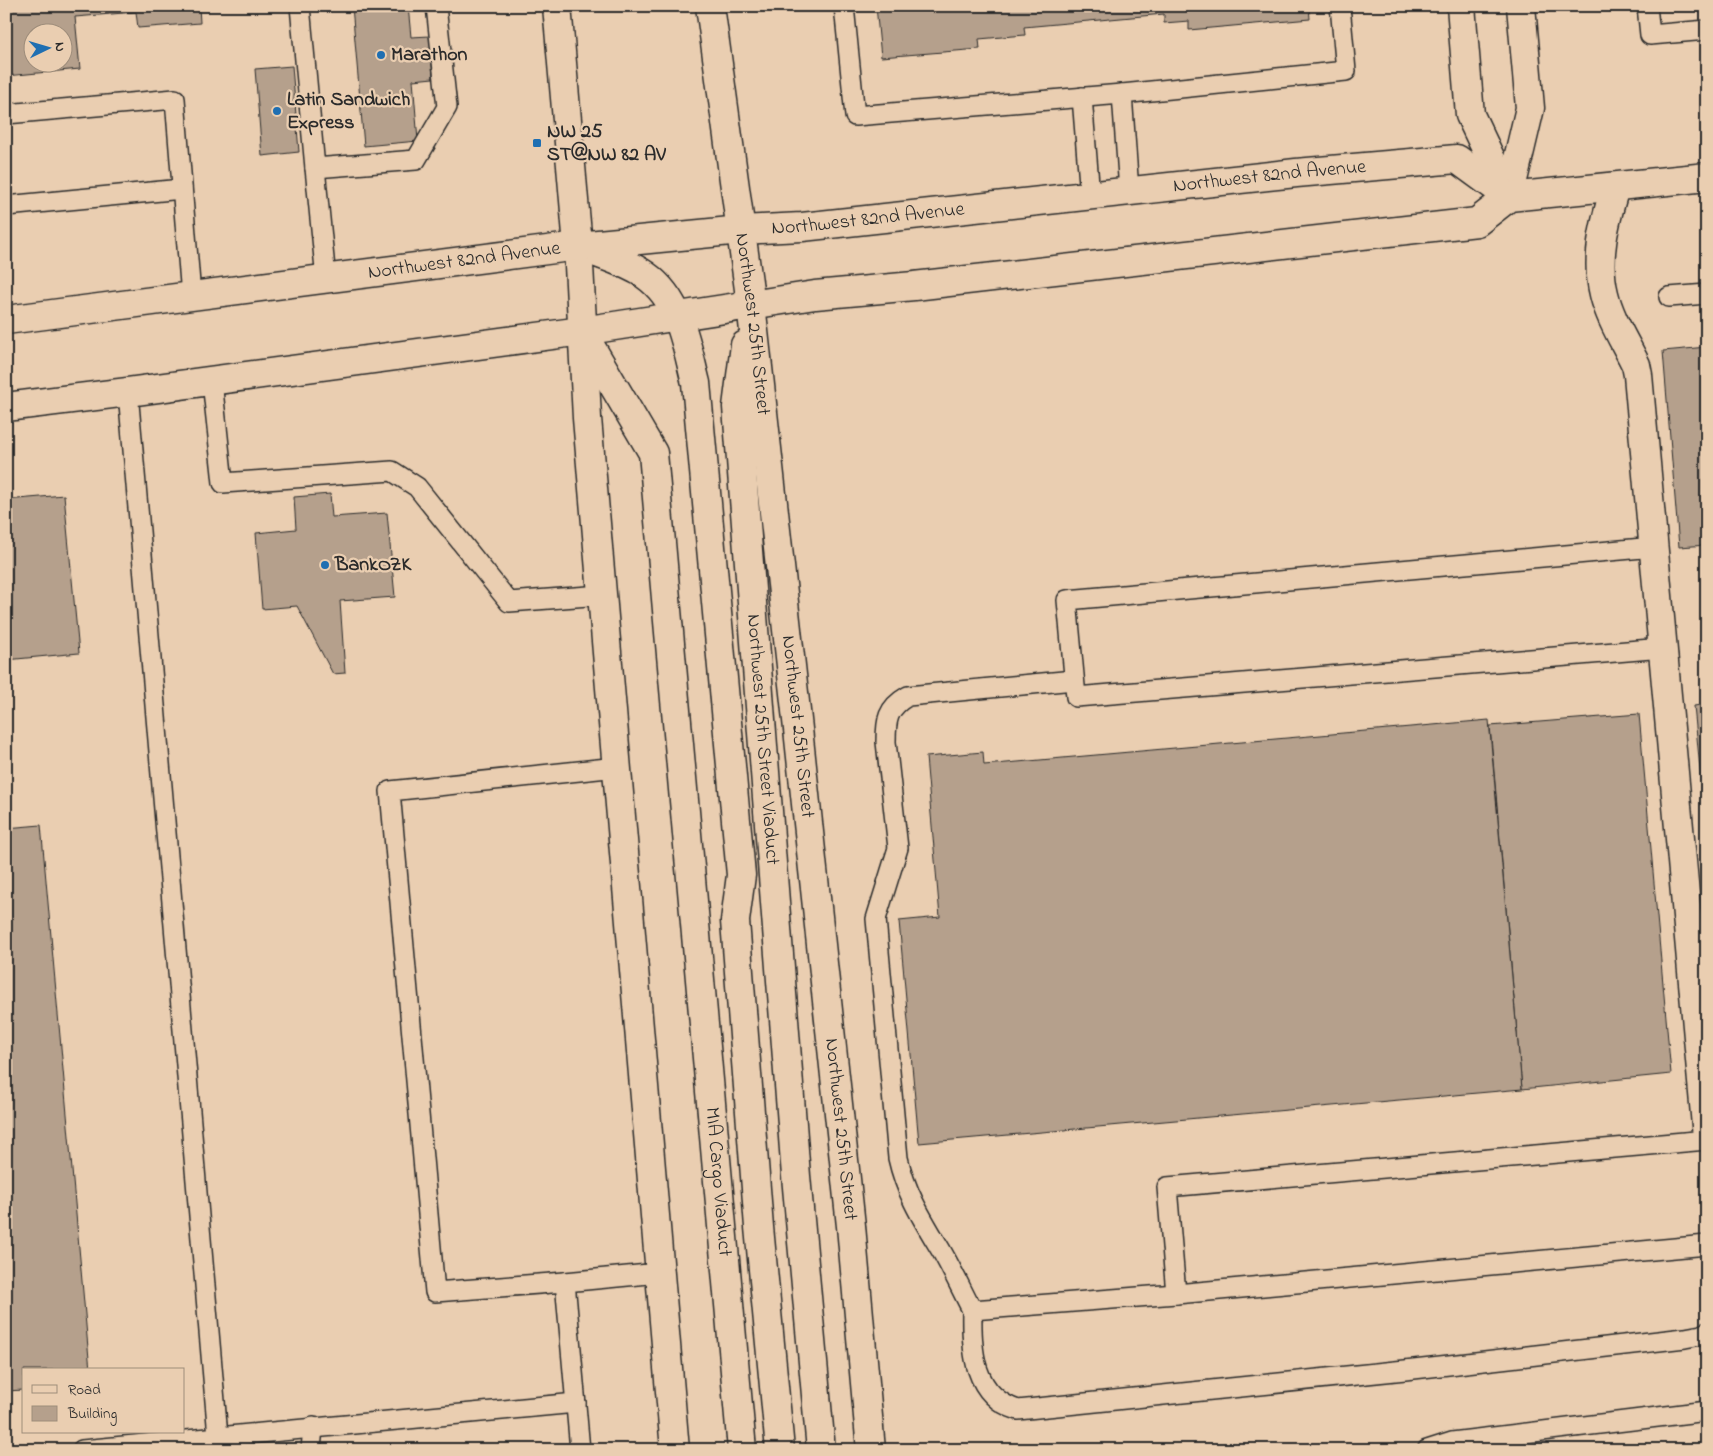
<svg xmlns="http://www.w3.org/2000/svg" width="1713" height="1456" font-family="'Indie Flower',sans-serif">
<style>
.building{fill:#b5a08c;stroke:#2b2b2b;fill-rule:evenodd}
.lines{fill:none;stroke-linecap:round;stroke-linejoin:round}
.lane-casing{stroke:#2b2b2b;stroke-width:22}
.street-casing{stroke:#2b2b2b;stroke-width:31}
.secondary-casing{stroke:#2b2b2b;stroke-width:31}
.lane{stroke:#eaceb1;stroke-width:19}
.street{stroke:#eaceb1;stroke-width:28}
.secondary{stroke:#eaceb1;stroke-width:28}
.poi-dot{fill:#1f6fb2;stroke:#eaceb1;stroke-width:2}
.labels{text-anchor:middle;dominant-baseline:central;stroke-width:4.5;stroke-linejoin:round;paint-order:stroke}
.poi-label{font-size:20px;font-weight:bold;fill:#2b2b2b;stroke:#eaceb1;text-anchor:start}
.street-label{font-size:20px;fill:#2b2b2b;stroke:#eaceb1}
</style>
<rect width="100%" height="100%" fill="#eaceb1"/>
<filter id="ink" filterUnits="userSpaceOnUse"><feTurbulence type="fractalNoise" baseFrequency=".02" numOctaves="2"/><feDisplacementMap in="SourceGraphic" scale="10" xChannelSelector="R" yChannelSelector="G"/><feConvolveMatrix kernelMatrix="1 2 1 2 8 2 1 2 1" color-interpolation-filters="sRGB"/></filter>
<g filter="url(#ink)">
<g class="building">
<path d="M6,6H199L200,23L138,28L136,12L75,17L80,69L6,76ZM32,32H62V62H32Z"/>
<polygon points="352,6 408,6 411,37 430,36 433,78 413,80 418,141 364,146"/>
<polygon points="876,6 1309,6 1310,19 1189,30 1189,21 1164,23 1164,14 1024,27 1025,35 979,39 980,49 881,57"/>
<polygon points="292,66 299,152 262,156 255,69"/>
<polygon points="1707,347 1707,545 1679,547 1663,351"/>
<polygon points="330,494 332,517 387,513 395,597 340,601 345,673 333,674 297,606 262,609 256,533 296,529 294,497"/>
<polygon points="64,495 79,653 6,660 6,500"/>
<polygon points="1707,704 1707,843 1694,706"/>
<polygon points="1639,714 1671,1074 1522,1089 1490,726"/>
<polygon points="1489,720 1522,1089 919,1143 899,921 940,917 926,757 983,752 984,765"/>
<polygon points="41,825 90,1370 24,1370 24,1390 6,1391 6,828"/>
</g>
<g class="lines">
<defs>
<g id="lane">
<polyline points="300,6 315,168 416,160 447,107 436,6"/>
<polyline points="844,6 855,116 1122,94 1346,71 1340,6"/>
<polyline points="1647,6 1650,35 1707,30"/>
<polyline points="1122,94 1129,191"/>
<polyline points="1082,97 1090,196"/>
<polyline points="6,114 175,99 191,296"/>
<polyline points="315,168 326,279"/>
<polyline points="6,206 182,189"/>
<polyline points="1669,297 1707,294"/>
<polyline points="212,381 223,483 392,471 417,487 509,602 602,595"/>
<polyline points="128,392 218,1436"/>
<polyline points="1654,547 1067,600 1076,697 1663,648"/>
<path d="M1074,680L908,696C887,708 886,720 886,742L898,848L876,919L898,1158C906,1194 923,1220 942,1252C953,1271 962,1291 972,1310L1176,1294L1707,1245"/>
<polyline points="617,767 390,791 435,1292 565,1282 659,1273"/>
<polyline points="565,1282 580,1450"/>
<polyline points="1176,1294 1167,1187 1707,1140"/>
<path d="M972,1310C971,1350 973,1396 1018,1410L1405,1370L1685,1338L1701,1335L1707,1332"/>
<polyline points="82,1450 576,1403"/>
<polyline points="311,1450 313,1427"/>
<polyline points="1427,1450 1452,1442 1707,1411"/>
</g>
<path id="street" d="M1615,187C1605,222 1595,258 1604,294C1610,319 1625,342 1636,365L1638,375L1707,1137"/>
<g id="secondary">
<polyline points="557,6 578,246 587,418 675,1450"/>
<path id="s1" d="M710,6L751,304L798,729L851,1226L871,1450"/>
<polyline points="1461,6 1470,115 1507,193"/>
<polyline points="1509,197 1530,108 1521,6"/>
<path d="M582,247C600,255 622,261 639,271C680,295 685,340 696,383L741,875L735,921L759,1227L780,1450"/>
<path id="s2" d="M6,320L578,246L741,230L802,227L1296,173L1457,159L1509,197"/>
<path id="s3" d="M585,337L653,453L742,1450"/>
<path id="s4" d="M745,345L737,407L796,1176L821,1450"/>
<polyline points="6,407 128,392 582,331 815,295 914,286 1477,222 1509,197 1707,177"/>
</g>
</defs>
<use href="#lane" class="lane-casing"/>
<use href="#street" class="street-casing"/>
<use href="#secondary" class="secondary-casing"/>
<use href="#lane" class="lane"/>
<use href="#street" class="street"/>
<use href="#secondary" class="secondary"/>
</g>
</g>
<g class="poi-dot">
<circle cx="381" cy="55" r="5"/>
<circle cx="277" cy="111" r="5"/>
<rect x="532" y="138" width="10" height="10" rx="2.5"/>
<circle cx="325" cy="565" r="5"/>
</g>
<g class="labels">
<g class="poi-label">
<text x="391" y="55">Marathon</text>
<text x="287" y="100">Latin Sandwich<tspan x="287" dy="23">Express</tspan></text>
<text x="547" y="132">NW 25<tspan x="547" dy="23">ST@NW 82 AV</tspan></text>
<text x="335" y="565">BankOZK</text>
</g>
<g class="street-label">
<text stroke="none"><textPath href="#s2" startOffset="1272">Northwest 82nd Avenue</textPath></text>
<text stroke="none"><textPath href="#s2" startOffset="868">Northwest 82nd Avenue</textPath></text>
<text stroke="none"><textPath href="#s2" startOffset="462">Northwest 82nd Avenue</textPath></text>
<text stroke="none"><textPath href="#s1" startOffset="321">Northwest 25th Street</textPath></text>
<text stroke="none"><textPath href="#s1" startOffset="726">Northwest 25th Street</textPath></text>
<text stroke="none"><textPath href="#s4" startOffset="396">Northwest 25th Street Viaduct</textPath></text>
<text stroke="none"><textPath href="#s1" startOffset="1131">Northwest 25th Street</textPath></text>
<text stroke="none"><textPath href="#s3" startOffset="866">MIA Cargo Viaduct</textPath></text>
</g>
</g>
<rect width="1713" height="1456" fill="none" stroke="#eaceb1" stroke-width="25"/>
<rect x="12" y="12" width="1688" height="1431" fill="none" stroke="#2b2b2b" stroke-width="2" filter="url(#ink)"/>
<rect x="22" y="1368" width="162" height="65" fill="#eaceb1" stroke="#9e8d7b"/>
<rect x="32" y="1385" width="25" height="8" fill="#eaceb1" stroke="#9e8d7b"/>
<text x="68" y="1394" font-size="15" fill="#2b2b2b">Road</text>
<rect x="32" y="1406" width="25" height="15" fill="#b5a08c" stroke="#9e8d7b"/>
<text x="68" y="1418" font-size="15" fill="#2b2b2b">Building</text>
<g transform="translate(48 48) rotate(85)"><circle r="24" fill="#eaceb1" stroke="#9e8d7b"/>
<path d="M0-4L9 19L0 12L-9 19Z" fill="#1f6fb2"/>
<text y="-8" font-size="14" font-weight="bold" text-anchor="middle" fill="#2b2b2b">N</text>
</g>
</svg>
